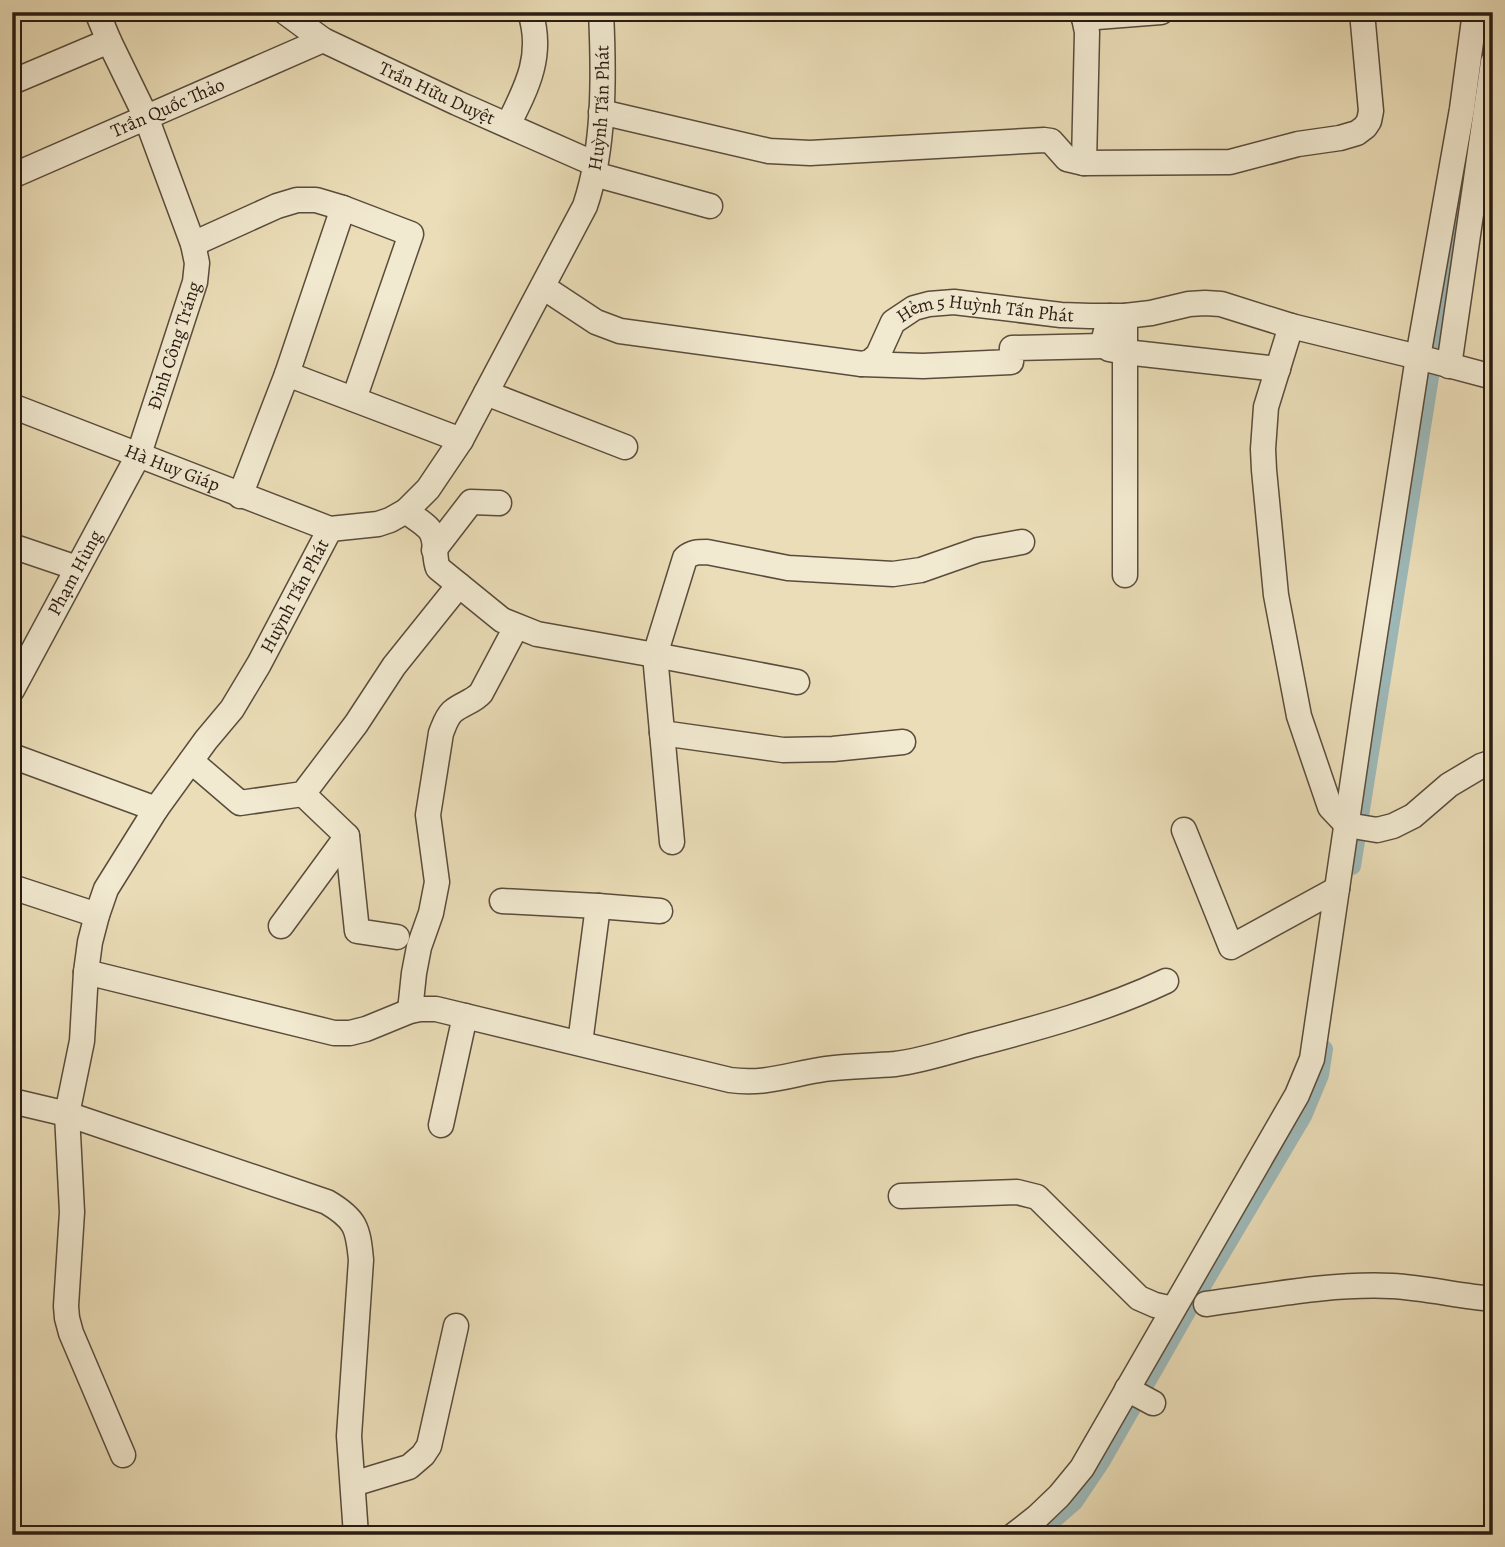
<svg xmlns="http://www.w3.org/2000/svg" width="1505" height="1547" font-family="Alegreya,serif">
<style>
.lines{fill:none;stroke-linecap:round;stroke-linejoin:round}
.canal{stroke:#9db9b9;stroke-width:18}
.minor-casing{stroke:#5a4c3c;stroke-width:27}
.minor{stroke:#f1e9d0;stroke-width:24}
.labels{text-anchor:middle;dominant-baseline:central;stroke-width:5;stroke-linejoin:round;paint-order:stroke}
.street-label{font-size:19px;fill:#2a1c13;stroke:#f1e9d0}
</style>
<rect width="100%" height="100%" fill="#eaddb7"/>
<filter id="stains"><feTurbulence type="fractalNoise" baseFrequency=".00286" numOctaves="4"/><feColorMatrix values="0 0 0 0 .2 0 0 0 0 .09 0 0 0 0 .02 0 0 0 .5 -.17"/></filter>
<radialGradient id="worn" r=".72"><stop offset=".6" stop-color="#630" stop-opacity="0"/><stop offset="1" stop-color="#630" stop-opacity=".3"/></radialGradient>
<g class="lines">
<g class="canal">
<polyline points="1481,57 1488,12"/>
<polyline points="1352,866 1460,189"/>
<polyline points="1036,1535 1074,1502 1101,1462 1189,1308 1303,1116 1320,1075 1324,1049"/>
</g>
<defs>
<g id="minor">
<path id="s1" d="M285,12L323,40L457,103L595,164"/>
<polyline points="1081,12 1084,18 1161,12"/>
<polyline points="1084,18 1087,32 1084,163"/>
<polyline points="12,82 109,41"/>
<polyline points="601,112 769,151 810,153 1044,140 1051,141 1067,159 1084,163 1230,162 1298,144 1340,138 1357,133 1365,127 1369,121 1371,111 1362,12"/>
<path d="M508,125C527,87 544,55 530,12"/>
<polyline points="594,174 710,206"/>
<path id="s2" d="M12,176L323,40"/>
<polyline points="193,244 277,206 297,200 316,200 343,208 411,234 354,399"/>
<path id="s3" d="M543,287L596,322L620,331L862,364L870,362L878,355L893,322L914,308L929,304L954,302L1061,315L1090,316H1125L1151,313L1189,304L1205,303L1221,304L1291,326L1418,357L1493,377"/>
<polyline points="1291,326 1266,407 1263,449 1264,470 1276,595 1299,716 1330,807 1347,825 1377,830 1393,826 1413,816 1449,785 1481,766 1493,762"/>
<polyline points="1109,349 1125,352 1278,369"/>
<polyline points="862,364 923,366 1011,362 1012,348 1102,346 1110,316"/>
<polyline points="1449,366 1493,62"/>
<polyline points="287,374 461,440"/>
<polyline points="486,393 625,447"/>
<path id="s4" d="M12,406L330,529L378,524L390,520L406,511L428,489L461,440L585,206C605,147 604,74 601,12"/>
<polyline points="240,496 287,374 343,208"/>
<path d="M406,511C413,517 423,522 429,529C438,539 433,557 438,568L502,620L537,634L655,655L797,682"/>
<polyline points="12,546 77,568"/>
<polyline points="434,550 471,502 499,503"/>
<polyline points="1125,575 1125,316"/>
<path id="s5" d="M12,690L139,454L195,282L197,263L193,244L146,117L109,41L97,12"/>
<polyline points="662,733 783,750 833,749 903,742"/>
<polyline points="12,756 156,809"/>
<polyline points="191,761 240,803 303,794 356,724 394,666 459,585"/>
<polyline points="1184,830 1231,947 1337,889"/>
<polyline points="347,836 357,931 397,937"/>
<path d="M672,842L655,655L685,558C692,552 698,552 707,552L788,568L893,574L921,570L978,550L1022,542"/>
<polyline points="12,887 97,915"/>
<polyline points="502,901 598,906 660,911"/>
<polyline points="281,926 347,836 303,794"/>
<path d="M86,972L334,1033H350L366,1029L410,1011L420,1009H436L730,1080C766,1085 791,1074 825,1069C849,1066 872,1066 895,1064C921,1061 948,1052 973,1045C1038,1028 1105,1010 1166,981"/>
<path d="M410,1011L414,973L419,947L431,913L437,882L428,815L441,733C444,726 446,718 452,712C461,704 473,702 481,693L516,627"/>
<polyline points="580,1043 598,906"/>
<path d="M12,1101L67,1114L327,1202C356,1219 358,1228 361,1260L349,1436L356,1535"/>
<polyline points="441,1125 465,1016"/>
<polyline points="901,1196 1017,1192 1037,1197 1139,1298 1155,1305 1173,1309"/>
<path d="M1206,1304C1267,1296 1330,1283 1392,1286C1426,1288 1459,1296 1493,1299"/>
<polyline points="1127,1389 1153,1403"/>
<path id="s6" d="M123,1455L71,1333L67,1318L66,1306L72,1212L67,1114L82,1041L86,972L90,942L97,915L106,889L156,809L206,740L232,709L259,664L330,529"/>
<polyline points="353,1484 409,1467 423,1455 429,1446 456,1326"/>
<polyline points="1014,1535 1037,1517 1059,1496 1082,1468 1297,1095 1312,1059 1364,705 1418,357 1462,109 1475,12"/>
</g>
</defs>
<use href="#minor" class="minor-casing"/>
<use href="#minor" class="minor"/>
</g>
<g class="labels">
<g class="street-label">
<text stroke="none"><textPath href="#s1" startOffset="173">Trần Hữu Duyệt</textPath></text>
<text stroke="none"><textPath href="#s2" startOffset="170">Trần Quốc Thảo</textPath></text>
<text stroke="none"><textPath href="#s4" startOffset="875">Huỳnh Tấn Phát</textPath></text>
<text stroke="none"><textPath href="#s3" startOffset="485">Hẻm 5 Huỳnh Tấn Phát</textPath></text>
<text stroke="none"><textPath href="#s5" startOffset="382">Đinh Công Tráng</textPath></text>
<text stroke="none"><textPath href="#s4" startOffset="172">Hà Huy Giáp</textPath></text>
<text stroke="none"><textPath href="#s5" startOffset="133">Phạm Hùng</textPath></text>
<text stroke="none"><textPath href="#s6" startOffset="931">Huỳnh Tấn Phát</textPath></text>
</g>
</g>
<rect width="1505" height="1547" fill="none" stroke="#eaddb7" stroke-width="42"/>
<rect x="14" y="14" width="1477" height="1519" fill="none" stroke="#2a1c13" stroke-width="3.5"/>
<rect x="21" y="21" width="1463" height="1505" fill="none" stroke="#2a1c13" stroke-width="2"/>
<rect width="100%" height="100%" filter="url(#stains)"/>
<rect width="100%" height="100%" fill="url(#worn)"/>
</svg>
